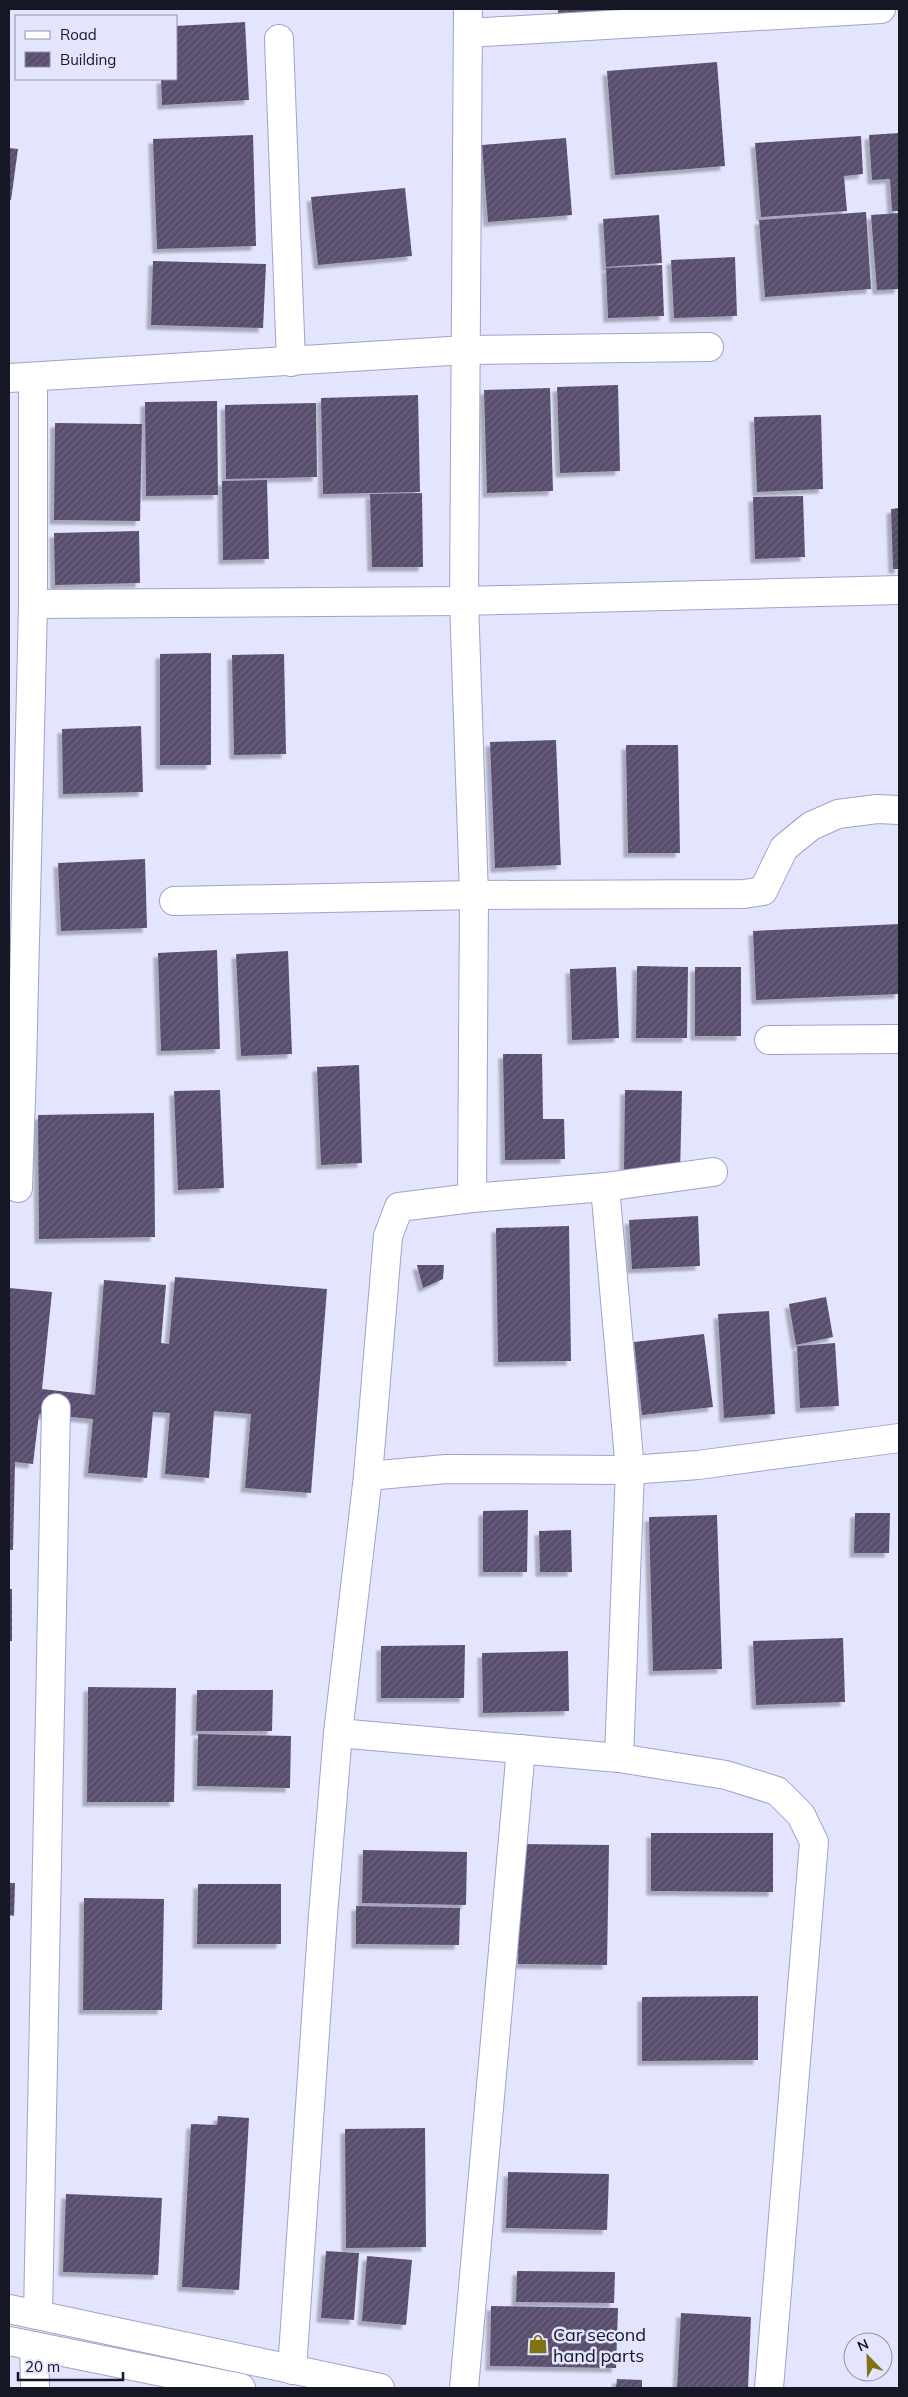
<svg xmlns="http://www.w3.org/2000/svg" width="908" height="2397" font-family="Mulish,sans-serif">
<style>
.building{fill:url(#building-hatch);filter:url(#shadow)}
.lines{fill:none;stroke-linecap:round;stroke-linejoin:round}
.minor-casing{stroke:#9fa3c8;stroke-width:30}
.minor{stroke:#fff;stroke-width:28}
.labels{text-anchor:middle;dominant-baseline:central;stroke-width:5;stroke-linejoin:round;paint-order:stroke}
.poi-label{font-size:18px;fill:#151724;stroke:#e2e5fd;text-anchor:start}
</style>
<defs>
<pattern id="building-hatch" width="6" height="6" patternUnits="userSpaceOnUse" patternTransform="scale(1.25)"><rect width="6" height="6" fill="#594e6e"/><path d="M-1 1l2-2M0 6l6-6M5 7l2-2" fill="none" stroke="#6c637e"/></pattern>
<filter id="shadow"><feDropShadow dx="-4.5" dy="4.5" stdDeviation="1" flood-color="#0004"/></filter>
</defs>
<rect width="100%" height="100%" fill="#e2e5fd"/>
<g class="building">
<polygon points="558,9 613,9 614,17 558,19"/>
<polygon points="245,22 249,100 162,105 161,79 176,79 176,26"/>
<polygon points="717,62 725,166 615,175 607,71"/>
<polygon points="899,133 899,211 892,211 890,179 872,180 869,135"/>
<polygon points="253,135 256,246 157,249 153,139"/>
<polygon points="861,136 863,174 844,176 847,211 761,217 755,143"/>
<polygon points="566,138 572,215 488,222 482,145"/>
<polygon points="9,148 18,149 11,200 9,200"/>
<polygon points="405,188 412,256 318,265 311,197"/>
<polygon points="866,212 871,289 765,297 759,220"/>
<polygon points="899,213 899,289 877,290 871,215"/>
<polygon points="659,215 662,263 606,267 603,219"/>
<polygon points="735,257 737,316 674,318 671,260"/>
<polygon points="153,261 266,264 263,328 151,325"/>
<polygon points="662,265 664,316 608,318 606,268"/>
<polygon points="618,385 620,471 560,473 557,387"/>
<polygon points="550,388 553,491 487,493 484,390"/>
<polygon points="418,395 420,492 323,494 321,398"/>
<polygon points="217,401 218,495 146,496 145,402"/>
<polygon points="316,403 317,477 226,479 225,405"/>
<polygon points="821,415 823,489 757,492 754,417"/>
<polygon points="55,423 142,424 140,521 54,520"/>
<polygon points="267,480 269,559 223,560 222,481"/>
<polygon points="422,493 423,567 372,567 370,494"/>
<polygon points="803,496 805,557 755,559 753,497"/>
<polygon points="899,508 899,569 893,569 891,509"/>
<polygon points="139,531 140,583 55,585 54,533"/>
<polygon points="211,653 211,765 160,765 160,654"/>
<polygon points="284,654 286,754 234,755 232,655"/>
<polygon points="141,726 143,792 63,794 62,729"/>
<polygon points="556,740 561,865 495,868 490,742"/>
<polygon points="626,745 678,745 680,853 628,853"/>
<polygon points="145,859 147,928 61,931 58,863"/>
<polygon points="899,924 899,994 756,1000 753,931"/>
<polygon points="217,950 220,1049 161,1051 158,953"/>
<polygon points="288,951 292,1054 241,1056 236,954"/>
<polygon points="637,966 688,967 687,1038 636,1038"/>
<polygon points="616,967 619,1038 572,1040 570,969"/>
<rect x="695" y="967" width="46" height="69"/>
<polygon points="503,1054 542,1054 543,1119 564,1119 565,1159 505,1160"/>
<polygon points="359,1065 362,1163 321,1165 317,1067"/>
<polygon points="220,1090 224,1188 178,1190 174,1091"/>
<polygon points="625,1090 682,1091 680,1174 624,1173"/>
<polygon points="154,1113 155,1237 39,1239 38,1115"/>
<polygon points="698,1216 700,1266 632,1269 629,1220"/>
<polygon points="569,1226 571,1361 498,1362 496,1228"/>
<polygon points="417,1265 444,1265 443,1279 423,1288"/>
<polygon points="175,1277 327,1289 311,1493 245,1488 251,1414 214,1411 209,1478 165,1474 170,1413 153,1412 147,1478 88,1473 93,1419 39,1414 33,1464 15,1462 13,1550 9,1550 9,1288 52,1292 42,1389 95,1395 104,1280 166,1285 161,1343 169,1344"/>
<polygon points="826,1297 833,1337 796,1345 789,1304"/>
<polygon points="769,1311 775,1414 724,1418 718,1314"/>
<polygon points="704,1334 713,1407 642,1415 634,1342"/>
<polygon points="835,1343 839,1406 800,1408 797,1346"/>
<polygon points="528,1510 527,1572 483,1572 483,1511"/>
<polygon points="855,1513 890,1513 889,1553 854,1553"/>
<polygon points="717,1515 722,1669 653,1671 649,1517"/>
<polygon points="571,1530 572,1572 540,1572 539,1531"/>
<rect x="9" y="1589" width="3" height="52"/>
<polygon points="843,1638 845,1702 756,1705 753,1641"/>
<polygon points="465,1645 464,1698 381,1698 381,1646"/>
<polygon points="568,1651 569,1711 483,1713 482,1653"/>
<polygon points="88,1687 176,1688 174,1802 87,1802"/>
<polygon points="197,1690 273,1690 272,1731 196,1731"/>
<polygon points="198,1734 291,1736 290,1788 197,1786"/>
<polygon points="651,1833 773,1833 773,1892 651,1891"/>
<polygon points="520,1844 609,1845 607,1965 518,1964"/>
<polygon points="363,1850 467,1852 466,1905 362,1903"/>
<polygon points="9,1883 15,1883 14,1916 9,1915"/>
<polygon points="198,1884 281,1884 281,1944 197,1944"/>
<polygon points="84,1898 164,1899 162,2010 83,2010"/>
<polygon points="356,1906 460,1908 459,1945 356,1944"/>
<polygon points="758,1996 758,2060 642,2061 642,1997"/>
<polygon points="218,2116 249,2118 239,2290 182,2287 191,2124 217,2125"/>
<polygon points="425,2128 426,2247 346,2248 345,2129"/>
<polygon points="508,2172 609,2174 607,2230 506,2228"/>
<polygon points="66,2194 162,2198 158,2275 63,2272"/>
<polygon points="326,2251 359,2253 354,2320 321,2318"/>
<polygon points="367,2256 412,2260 406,2325 362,2321"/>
<polygon points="517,2271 615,2272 614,2303 516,2302"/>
<polygon points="491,2306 618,2308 616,2368 490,2366"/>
<polygon points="681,2313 751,2317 748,2388 677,2388"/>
<polygon points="617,2379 642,2380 642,2388 616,2388"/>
</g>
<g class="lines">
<defs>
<g id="minor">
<polyline points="468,33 881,9"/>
<polyline points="279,39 291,362"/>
<polyline points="9,378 466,350 709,347"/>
<polyline points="33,604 464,601 899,590"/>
<polyline points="174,901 474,895 744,894 763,891 784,848 811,826 838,814 877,809 899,810"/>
<polyline points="769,1040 899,1039"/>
<polyline points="9,1066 22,1068 18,1188"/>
<polyline points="22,1068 33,604 33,377"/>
<polyline points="605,1187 630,1470 619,1758"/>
<polyline points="472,1198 605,1187 713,1172"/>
<polyline points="368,1476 446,1469 630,1470 698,1465 899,1438"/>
<polyline points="338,1733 619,1758 726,1775 777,1791 801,1815 814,1842 769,2388"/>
<polyline points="9,2309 380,2388"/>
<polyline points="38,2315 56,1408"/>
<polyline points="9,2341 241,2388"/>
<polyline points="34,2346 35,2388"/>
<polyline points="292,2370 323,1915 338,1733 368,1476 388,1236 399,1207 472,1198 474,895 464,601 468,9"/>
<polyline points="464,2388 521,1749"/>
</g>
</defs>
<use href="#minor" class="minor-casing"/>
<use href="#minor" class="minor"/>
</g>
<defs>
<symbol id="shop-bare" viewBox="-9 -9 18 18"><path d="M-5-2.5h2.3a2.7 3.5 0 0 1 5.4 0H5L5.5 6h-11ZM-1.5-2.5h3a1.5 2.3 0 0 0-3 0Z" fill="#807111" stroke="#e2e5fd" stroke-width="2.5" paint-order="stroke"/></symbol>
</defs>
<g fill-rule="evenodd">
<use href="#shop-bare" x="524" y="2330" width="28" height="28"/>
</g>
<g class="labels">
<g class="poi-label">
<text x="553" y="2334">Car second<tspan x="553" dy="21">hand parts</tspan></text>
</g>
</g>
<rect width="908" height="2397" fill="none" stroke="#151724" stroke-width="20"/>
<rect x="15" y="15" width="162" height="65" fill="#e2e5fd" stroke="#9093a6"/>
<rect x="25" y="31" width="25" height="8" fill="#ffffff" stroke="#9093a6"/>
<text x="60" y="40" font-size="15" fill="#151724">Road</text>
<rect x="25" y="52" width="25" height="15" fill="url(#building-hatch)" stroke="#9093a6"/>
<text x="60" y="65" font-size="15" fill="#151724">Building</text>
<g transform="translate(868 2357) rotate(337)"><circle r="24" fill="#e2e5fd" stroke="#9093a6"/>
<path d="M0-4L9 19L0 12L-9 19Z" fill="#807111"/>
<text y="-8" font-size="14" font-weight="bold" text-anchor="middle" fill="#151724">N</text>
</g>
<path d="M18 2372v8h105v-8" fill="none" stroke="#151724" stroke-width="2.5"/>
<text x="25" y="2372" font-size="15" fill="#151724" stroke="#e2e5fd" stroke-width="4" paint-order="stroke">20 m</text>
</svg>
